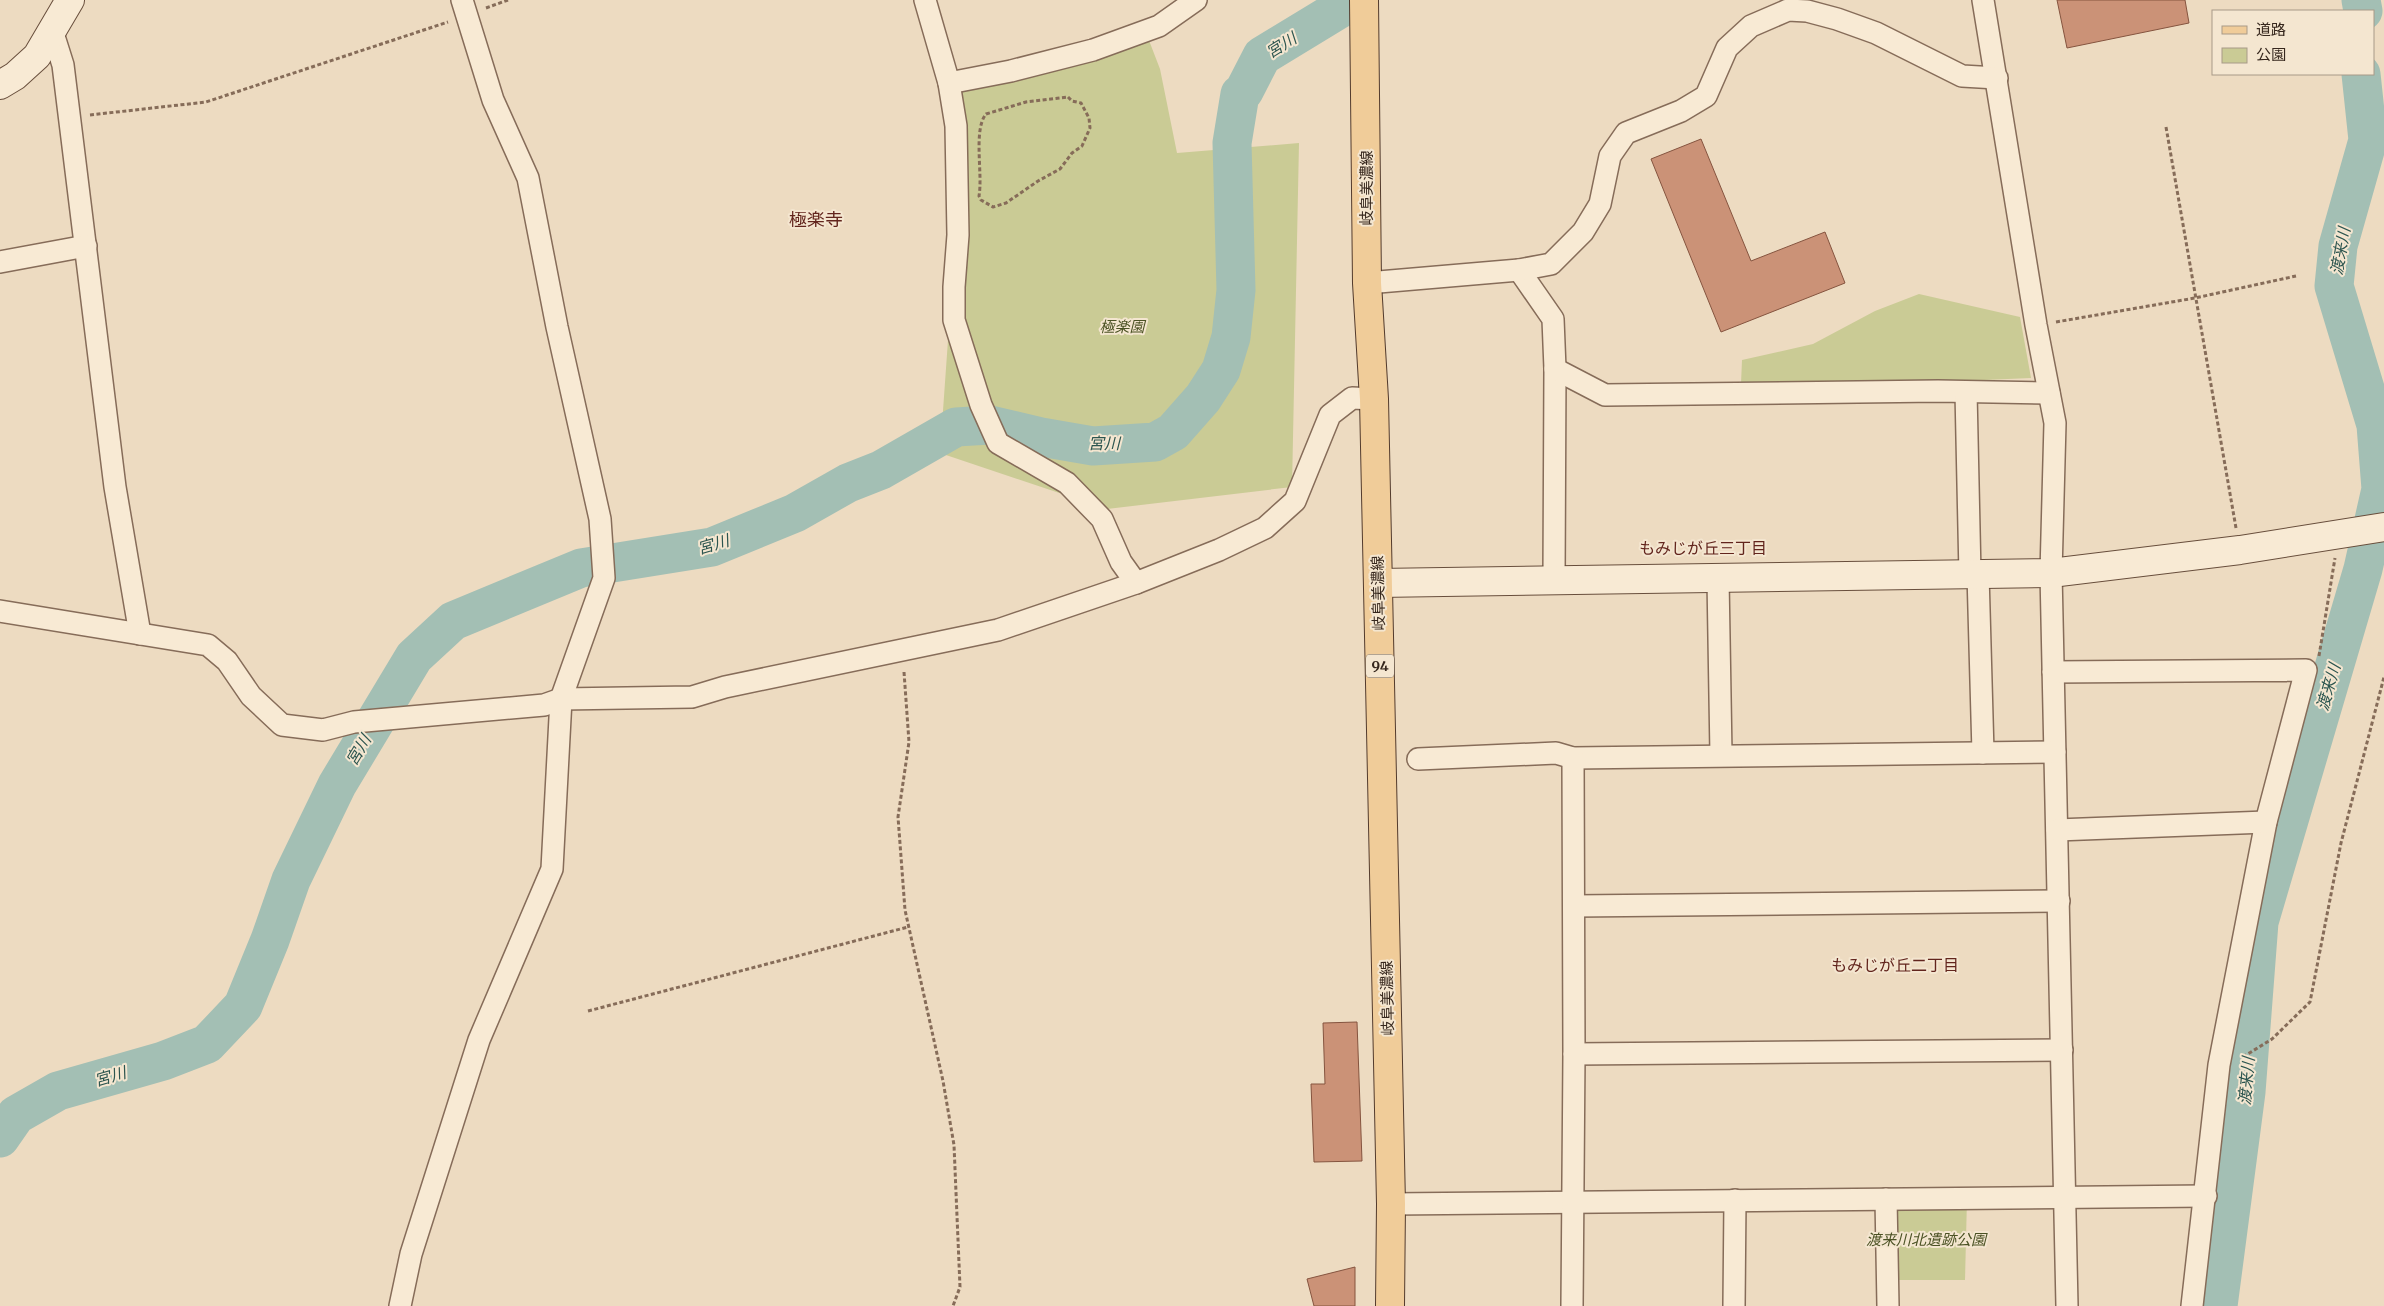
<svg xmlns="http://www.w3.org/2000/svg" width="2384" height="1306" font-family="Merriweather,'Noto Sans JP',serif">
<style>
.green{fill:#cacb95}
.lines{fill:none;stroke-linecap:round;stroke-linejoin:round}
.river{stroke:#a3bfb4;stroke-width:39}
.building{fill:#cb9277;stroke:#85543f}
.street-casing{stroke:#866c59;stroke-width:24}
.secondary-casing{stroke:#684e3c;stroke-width:30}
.primary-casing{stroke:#533b2d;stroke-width:30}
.path{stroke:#866c59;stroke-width:3;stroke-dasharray:4 2.5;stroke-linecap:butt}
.street{stroke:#f8ead4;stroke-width:21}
.secondary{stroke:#f8ead4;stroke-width:28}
.primary{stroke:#f0cc99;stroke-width:28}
.labels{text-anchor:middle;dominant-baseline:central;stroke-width:4;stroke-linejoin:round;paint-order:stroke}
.shield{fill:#f4e6d0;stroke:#6f6053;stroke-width:1}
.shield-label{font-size:14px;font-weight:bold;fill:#36271d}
.street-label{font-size:15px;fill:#36271d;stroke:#f4e6d0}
.park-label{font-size:15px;font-style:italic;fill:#4b5224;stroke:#f4e6d0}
.water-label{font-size:16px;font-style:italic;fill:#2c554f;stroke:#f4e6d0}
.neighbourhood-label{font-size:16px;fill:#62251d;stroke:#f4e6d0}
.quarter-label{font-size:18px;fill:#62251d;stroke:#f4e6d0}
</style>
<rect width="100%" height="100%" fill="#eddbc1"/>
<g class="green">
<polygon points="1145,30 1160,69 1177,153 1299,143 1292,487 1107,509 940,453 958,199 949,83"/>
<polygon points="1919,294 2020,317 2031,378 1938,382 1741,384 1742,360 1813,344 1875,311"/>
<polygon points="1886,1199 1967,1199 1965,1280 1887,1280"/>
</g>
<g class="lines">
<g class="river">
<polyline points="2361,0 2363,11"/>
<polyline points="0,1138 16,1115 58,1091 163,1061 207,1044 243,1006 270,940 291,880 337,785 414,657 453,621 581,568 712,547 795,513 848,483 881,470 956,427 990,425 1041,437 1093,446 1155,442 1173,432 1203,398 1221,370 1231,337 1236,290 1232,143 1240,94 1244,91 1262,56 1354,0"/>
<polyline points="2218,1306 2246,1092 2259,922 2363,569 2381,489 2376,425 2334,286 2338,246 2368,140 2361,74"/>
</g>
</g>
<g class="building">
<polygon points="2057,0 2185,0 2189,23 2067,48"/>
<polygon points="1701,139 1751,261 1825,232 1845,283 1721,332 1651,159"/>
<polygon points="1357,1022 1362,1161 1314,1162 1311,1084 1325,1084 1323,1023"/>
<polygon points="1355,1267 1355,1306 1314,1306 1307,1279"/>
</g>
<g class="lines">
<defs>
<g id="street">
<polyline points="925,0 949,83 956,126 958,235 954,287 954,320 981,405 998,443 1067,483 1102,519 1121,562 1136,583"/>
<polyline points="1983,0 2036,325 2055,423 2051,573 2067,1306"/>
<polyline points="52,30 63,65 115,487 140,634"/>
<polyline points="949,83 1011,71 1093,50 1159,26 1196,0"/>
<polyline points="0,262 86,246"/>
<polyline points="1519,270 1553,319 1555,369 1554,579"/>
<polyline points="1367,283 1519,270 1551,264 1583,232 1600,204 1610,156 1626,133 1681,111 1706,96 1727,48 1751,26 1788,10 1807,11 1837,19 1876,33 1962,76 1997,78"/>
<polyline points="1555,369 1605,395 1938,391 2049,393"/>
<polyline points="1966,392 1970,575"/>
<polyline points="1978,574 1983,753"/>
<polyline points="1718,579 1721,755"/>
<polyline points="0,611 208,645 227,661 251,696 282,725 323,730 354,722 544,705 561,699 692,697 725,687 998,630 1136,583 1219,550 1265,528 1295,501 1330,415 1352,398 1374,399"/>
<polyline points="2053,672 2306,670 2266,822 2219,1065 2192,1306"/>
<polyline points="1418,759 1556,753 1573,758 2055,752"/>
<polyline points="2057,830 2266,822"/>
<polyline points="1574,906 2059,901"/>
<polyline points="1574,1054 2062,1050"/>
<polyline points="1886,1199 1888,1306"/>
<polyline points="1391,1204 2206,1196"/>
<polyline points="400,1306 411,1254 479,1040 552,869 561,699 604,578 600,519 557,327 528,178 493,100 462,0"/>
<polyline points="1572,1306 1574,1054 1573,758"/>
<polyline points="1734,1306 1735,1200"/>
</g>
<g id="secondary">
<polyline points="0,85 15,76 37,56 70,0"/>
<polyline points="1378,583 2051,573 2240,550 2384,527"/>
</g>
<polyline id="primary" points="1364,0 1367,283 1374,399 1391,1204 1390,1306"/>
</defs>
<use href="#street" class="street-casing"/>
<use href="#secondary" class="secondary-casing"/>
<use href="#primary" class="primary-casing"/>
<g class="path">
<polyline points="486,8 508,0"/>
<path d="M1068,97L1072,101L1081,103L1089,118L1090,128L1082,146L1072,153L1060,169L1038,181L1006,203L993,207L981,200L979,196C983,174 973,130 986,114L1026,102Z"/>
<polyline points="90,115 206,102 448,22"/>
<polyline points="2166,127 2236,528"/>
<polyline points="2056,322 2195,298 2296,276"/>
<polyline points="2319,656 2335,558"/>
<polyline points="904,672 909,742 898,817 905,910 943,1081 954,1145 960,1287 953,1306"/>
<polyline points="588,1011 908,927"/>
<polyline points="2243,1057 2272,1039 2310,1002 2341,843 2384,677"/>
</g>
<use href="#street" class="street"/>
<use href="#secondary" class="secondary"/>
<use href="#primary" class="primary"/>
</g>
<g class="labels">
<rect class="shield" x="1366" y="654.5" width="28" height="23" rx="4"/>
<g class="shield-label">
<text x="1380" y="666">94</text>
</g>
<g class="street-label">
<text transform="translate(1366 188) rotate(-90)">岐阜美濃線</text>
<text transform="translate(1378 593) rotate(-91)">岐阜美濃線</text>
<text transform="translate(1387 998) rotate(-91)">岐阜美濃線</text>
</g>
<g class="park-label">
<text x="1122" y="326">極楽園</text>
<text x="1926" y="1239">渡来川北遺跡公園</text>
</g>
<g class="water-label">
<text transform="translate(1281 45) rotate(-32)">宮川</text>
<text transform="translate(2340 251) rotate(-80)">渡来川</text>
<text x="1104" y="443">宮川</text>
<text transform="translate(713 544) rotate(-16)">宮川</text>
<text transform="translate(2328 687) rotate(-74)">渡来川</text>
<text transform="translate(358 750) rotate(-59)">宮川</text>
<text transform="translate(110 1076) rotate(-16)">宮川</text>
<text transform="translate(2246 1081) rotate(-85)">渡来川</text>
</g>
<g class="neighbourhood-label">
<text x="1703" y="548">もみじが丘三丁目</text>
<text x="1895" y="965">もみじが丘二丁目</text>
</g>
<g class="quarter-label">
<text x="816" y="219">極楽寺</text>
</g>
</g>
<rect x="2212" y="10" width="162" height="65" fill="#f4e6d0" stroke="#a89a88"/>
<rect x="2222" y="26" width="25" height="8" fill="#f0cc99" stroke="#a89a88"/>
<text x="2256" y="35" font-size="15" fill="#36271d">道路</text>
<rect x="2222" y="48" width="25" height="15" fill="#cacb95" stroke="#a89a88"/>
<text x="2256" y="60" font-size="15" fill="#36271d">公園</text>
</svg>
